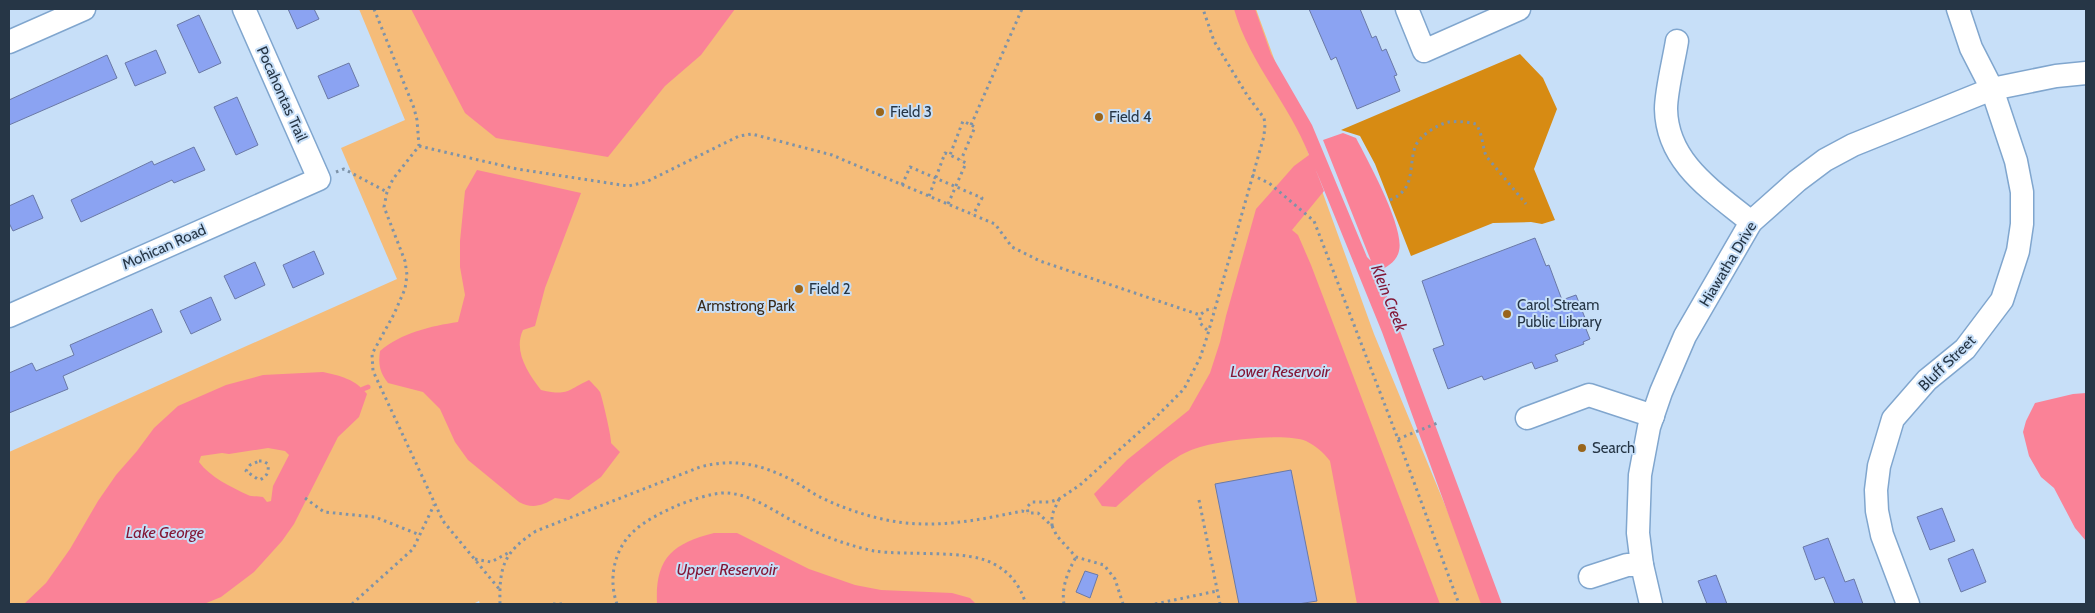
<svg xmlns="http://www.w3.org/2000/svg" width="2095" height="613" font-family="Cabin,sans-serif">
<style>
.green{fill:#f5bc79}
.forest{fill:#d78b13}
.water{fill:#fa8297;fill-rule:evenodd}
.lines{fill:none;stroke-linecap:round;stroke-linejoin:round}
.stream{stroke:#fa8297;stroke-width:5}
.building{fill:#8ba3f2;stroke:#6a79a6}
.minor-casing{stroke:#80a6ce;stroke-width:25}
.path{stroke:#7e93a8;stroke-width:3;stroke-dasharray:2.5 4;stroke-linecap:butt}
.minor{stroke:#fff;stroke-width:22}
.poi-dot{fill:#99651b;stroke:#c7dff8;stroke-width:2}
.labels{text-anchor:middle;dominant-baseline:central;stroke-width:4;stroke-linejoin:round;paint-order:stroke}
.street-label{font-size:15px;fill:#263646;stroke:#c7dff8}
.poi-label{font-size:15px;fill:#263646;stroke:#c7dff8;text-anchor:start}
.park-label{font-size:15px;fill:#3a2b1a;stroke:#c7dff8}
.water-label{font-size:16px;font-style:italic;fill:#831736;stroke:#c7dff8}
</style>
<rect width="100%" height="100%" fill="#c7dff8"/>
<polygon class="green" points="359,9 1256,9 1374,334 1450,517 1482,604 480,604 479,601 473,604 9,604 9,452 397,279 341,148 405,120"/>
<polygon class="forest" points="1520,54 1543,78 1557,109 1534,169 1555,220 1542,224 1531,222 1493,223 1411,256 1375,164 1360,136 1341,130"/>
<g class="water">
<polygon points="411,9 735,9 701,55 665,86 608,157 496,138 465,113"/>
<path d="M1234,9H1255L1271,54L1312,125L1367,257L1371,261L1323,140L1343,133L1356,138C1368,161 1405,228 1399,251C1396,263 1387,266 1378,272L1502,604H1481L1382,332L1315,168L1324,191L1292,230L1298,235L1311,265L1440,604H1357L1330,461C1323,452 1316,446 1306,441C1284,432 1211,441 1189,451C1167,460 1134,491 1116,507L1102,506L1094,494L1127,460L1189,410L1210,373L1220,342L1226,316L1256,209L1294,166L1309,155C1289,104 1249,62 1234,9Z"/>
<path d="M477,170L581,193L545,288L535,326L523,330C513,351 528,373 541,390C568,396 566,391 589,380C592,383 597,388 600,392C602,397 612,439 611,443L620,452L601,477L569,500L555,498C542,506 532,509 519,502L468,460L455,442L440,409L423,392L388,383C380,372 378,365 380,351C401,333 431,326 458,322L465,295L460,267V241L465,191Z"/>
<path d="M323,372C341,376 355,379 367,394L359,417L338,437L294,524L282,541L254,572L221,597L204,604H24L46,583L70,549L98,501L116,475L137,451L154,428L178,406L226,385L263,375ZM268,448L285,451L289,455L273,486L271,501L267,502L263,497C259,496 252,497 248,495C231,487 210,477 199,462L201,456L222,453L229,454Z"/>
<polygon points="2086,393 2086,541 2075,528 2054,488 2041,477 2029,456 2023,432 2026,421 2035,403 2073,394"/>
<path d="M714,533H737L809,569L855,585L881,590L952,593L970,598L976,604H657C655,559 671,544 714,533Z"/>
</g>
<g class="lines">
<polyline class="stream" points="363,389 368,387"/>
</g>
<g class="building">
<polygon points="288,9 314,9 319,19 297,29"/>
<polygon points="1309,9 1360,9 1372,38 1376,36 1382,51 1386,49 1397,75 1394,76 1400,91 1357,109 1336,57 1331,60"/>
<polygon points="199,15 221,63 199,73 177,25"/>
<polygon points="156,50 166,73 135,86 125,63"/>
<polygon points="107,55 117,78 9,125 9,100"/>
<polygon points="349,63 359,86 328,99 318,76"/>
<polygon points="237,97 258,145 236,155 214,107"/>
<polygon points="194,147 205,170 174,183 172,180 81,222 71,200 152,161 154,165"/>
<polygon points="33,195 43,218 13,231 9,223 9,206"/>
<polygon points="1535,238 1546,266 1549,265 1562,300 1576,295 1585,318 1582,319 1590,339 1583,342 1584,344 1555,355 1558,361 1535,369 1532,362 1484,380 1482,376 1448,389 1433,349 1444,345 1422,281"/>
<polygon points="314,251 324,274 293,288 283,265"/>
<polygon points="255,262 265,285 235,299 224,276"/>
<polygon points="211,297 221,320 191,334 180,311"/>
<polygon points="152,309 162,332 63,376 68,389 9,413 9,373 32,363 36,371 74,355 70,345"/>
<polygon points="1291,470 1317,601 1298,604 1239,604 1215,484"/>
<polygon points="1942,508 1955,541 1930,550 1917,517"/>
<polygon points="1828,538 1845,582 1854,579 1863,604 1835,604 1824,577 1815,580 1803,547"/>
<polygon points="1973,549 1986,582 1961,592 1948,559"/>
<polygon points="1085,571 1098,575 1090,598 1076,592"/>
<polygon points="1716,575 1727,604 1707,604 1698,581"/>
</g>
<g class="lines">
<defs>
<g id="minor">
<polyline points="1407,9 1424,51 1519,9"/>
<path d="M1677,41C1674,60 1666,91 1666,109C1667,163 1713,191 1751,222"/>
<polyline points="9,42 84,9"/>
<polyline points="9,316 319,179 244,9"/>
<polyline points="1527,418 1589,395 1653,416"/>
<polyline points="1590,577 1627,565 1642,565"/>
<polyline points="1651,604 1642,565 1638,533 1640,475 1649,427 1661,392 1685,336 1751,222 1797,181 1825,160 1853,145 1992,89 2056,76 2086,73"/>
<polyline points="1908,604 1882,535 1877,511 1876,490 1879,466 1893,419 1927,380 1965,349 2002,300 2018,251 2022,224 2022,192 2016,161 1992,89 1971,48 1958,9"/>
</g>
</defs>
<use href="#minor" class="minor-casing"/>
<g class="path">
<polyline points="374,9 414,108 417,120 419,146 393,179 387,192 384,207 405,261 407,275 405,289 394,314 372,354 373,371 443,521 500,590"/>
<polyline points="971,125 1022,9"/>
<polyline points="419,146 517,169 628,186 646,182 739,136 752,134 832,155 995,224 1012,247 1040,261 1200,315"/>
<polyline points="336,172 344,169 387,192"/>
<polyline points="1252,175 1269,183 1314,221 1398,439 1459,604"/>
<polyline points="902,185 910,167 982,198 973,215"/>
<polyline points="929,196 945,153 950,155 963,121 975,127 961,160"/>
<path d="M1390,200C1416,189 1408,169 1415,147C1419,136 1438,124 1449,122C1458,121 1468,122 1476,124C1483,135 1482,145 1486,156L1526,204"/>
<polyline points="948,204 966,163 950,155"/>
<polyline points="1207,330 1200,323 1200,315 1206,310 1213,309"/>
<polyline points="1398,439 1440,422"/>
<path d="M259,461H263L268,464C269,472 267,477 259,480L246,471L250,465Z"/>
<polyline points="305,498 324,512 375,517 420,535"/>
<polyline points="1059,499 1052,515 1052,526 1038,513 1028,513 1027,507 1032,502 1050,502 1059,499 1080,485 1156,417 1184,389 1200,358 1207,337 1264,136 1265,124 1264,118 1247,95 1214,41 1203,9"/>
<polyline points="1199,500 1220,604"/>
<polyline points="1052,526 1057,536 1076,557 1104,565 1115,579 1123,604"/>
<polyline points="475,559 491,562 508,553"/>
<polyline points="352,604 413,549 434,505"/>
<path d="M500,604C499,566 504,552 536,531L700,467C734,458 760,464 792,480C801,485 809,491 818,496C838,506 860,514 882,519C930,530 975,521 1022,511L1028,513"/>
<polyline points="553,604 565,604"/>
<path d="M617,604C608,579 614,549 634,531C646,520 661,513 676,506C688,501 714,492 727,493C756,495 778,515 803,526C825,537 850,546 874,551C907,556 968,549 994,564C1011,573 1020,586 1026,604"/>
<path d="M1064,604C1061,588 1068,571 1076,557"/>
<polyline points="1155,604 1217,591"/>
</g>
<use href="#minor" class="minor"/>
</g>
<g class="poi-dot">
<circle cx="880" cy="112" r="5"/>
<circle cx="1099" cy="117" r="5"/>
<circle cx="799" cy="289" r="5"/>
<circle cx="1507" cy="314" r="5"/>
<circle cx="1582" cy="448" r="5"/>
</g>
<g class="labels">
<g class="street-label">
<text transform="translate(282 94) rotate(66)">Pocahontas Trail</text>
<text transform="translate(164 247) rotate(-24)">Mohican Road</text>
<text transform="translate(1728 264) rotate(-59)">Hiawatha Drive</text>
<text transform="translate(1947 363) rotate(-44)">Bluff Street</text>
</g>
<g class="poi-label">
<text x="890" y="112">Field 3</text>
<text x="1109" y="117">Field 4</text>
<text x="809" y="289">Field 2</text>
<text x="1517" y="305">Carol Stream<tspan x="1517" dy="17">Public Library</tspan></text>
<text x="1592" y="448">Search</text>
</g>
<g class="park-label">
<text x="746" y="306">Armstrong Park</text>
</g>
<g class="water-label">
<text transform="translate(1389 298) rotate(68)">Klein Creek</text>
<text x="1280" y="371">Lower Reservoir</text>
<text x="165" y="532">Lake George</text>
<text x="727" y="569">Upper Reservoir</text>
</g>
</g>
<rect width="2095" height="613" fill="none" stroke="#263646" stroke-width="20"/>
</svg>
